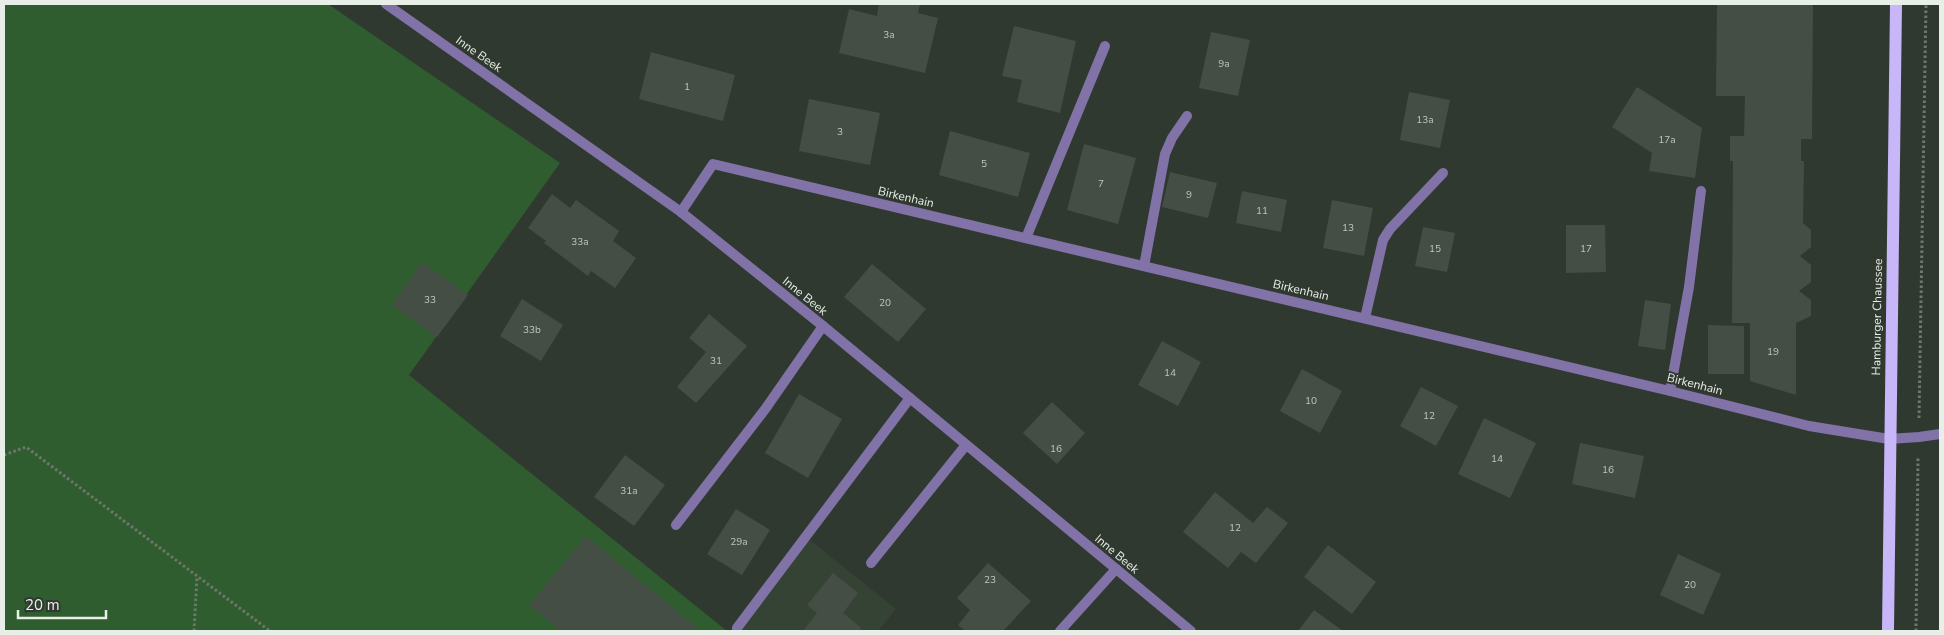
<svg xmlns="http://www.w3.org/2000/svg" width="1944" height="635" font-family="'Nunito Sans',sans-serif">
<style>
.built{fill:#354334}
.green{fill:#2f5d2f}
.building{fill:#454e44}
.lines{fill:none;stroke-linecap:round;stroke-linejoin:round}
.path{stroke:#6f776e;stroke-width:3;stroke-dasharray:2.5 2.5;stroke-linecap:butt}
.service{stroke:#8172a8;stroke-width:10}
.minor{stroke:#8172a8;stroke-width:10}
.tertiary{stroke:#8172a8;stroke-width:10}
.primary{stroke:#c7b6f8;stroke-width:12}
.labels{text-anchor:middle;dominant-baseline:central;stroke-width:4;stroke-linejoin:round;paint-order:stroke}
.number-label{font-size:10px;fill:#bfc6bf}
.street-label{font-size:12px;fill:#e8eee8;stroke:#30392f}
</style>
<rect width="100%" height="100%" fill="#30392f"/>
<polygon class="built" points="806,537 896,609 878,631 737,631"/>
<polygon class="green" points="4,4 328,4 560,163 409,375 727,631 4,631"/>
<g class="building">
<polygon points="879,4 920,4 918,13 938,18 925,73 839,53 849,9 877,16"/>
<polygon points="1717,4 1813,4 1812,139 1801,139 1801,161 1804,161 1803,223 1811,230 1811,247 1800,256 1811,265 1811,282 1799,291 1811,300 1811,316 1796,323 1796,395 1750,381 1750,323 1732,323 1733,161 1730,161 1730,136 1744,136 1745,96 1716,96"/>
<polygon points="1014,26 1076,41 1060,113 1017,102 1022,80 1002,76"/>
<polygon points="1211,32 1250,40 1238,96 1199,88"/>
<polygon points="651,52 735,75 723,121 639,99"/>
<polygon points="1637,87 1702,128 1695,178 1649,171 1652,153 1612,127"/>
<polygon points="1409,92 1450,100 1440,148 1400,140"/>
<polygon points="809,99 880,113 870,165 799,151"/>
<polygon points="950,131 1030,153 1018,197 939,175"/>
<polygon points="1084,144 1136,158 1118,224 1067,210"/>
<polygon points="1170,172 1217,183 1208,218 1162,207"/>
<polygon points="1242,191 1287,200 1281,232 1236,223"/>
<polygon points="552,194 570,208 576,200 619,231 613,241 636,258 615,288 591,271 588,276 544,243 546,241 528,228"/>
<polygon points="1332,200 1373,208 1364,256 1323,248"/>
<polygon points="1566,225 1605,225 1606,272 1566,273"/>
<polygon points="1423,227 1455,233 1447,272 1415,266"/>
<polygon points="422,262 468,295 437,337 392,305"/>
<polygon points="872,264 926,309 898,342 844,297"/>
<polygon points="522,299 563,325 541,361 500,336"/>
<polygon points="1645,300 1671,304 1665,350 1638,346"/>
<polygon points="709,314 747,346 696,403 677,387 706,352 689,338"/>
<polygon points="1708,325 1744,326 1744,374 1708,374"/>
<polygon points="1162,341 1201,362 1178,406 1138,385"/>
<polygon points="1302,369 1342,391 1320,433 1280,411"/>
<polygon points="1421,387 1458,406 1436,446 1400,426"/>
<polygon points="799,394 842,419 808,478 765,453"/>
<polygon points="1052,402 1085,433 1057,464 1023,433"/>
<polygon points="1484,418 1536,443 1510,498 1458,474"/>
<polygon points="1580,443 1644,456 1635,498 1572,484"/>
<polygon points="625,455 665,485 634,526 594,497"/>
<polygon points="1215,492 1253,523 1267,507 1288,523 1256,563 1241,552 1228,568 1183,532"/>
<polygon points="736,509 770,530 742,575 707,554"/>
<polygon points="586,536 696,627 693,631 561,631 529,605"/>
<polygon points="1328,545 1376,582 1352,614 1304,577"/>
<polygon points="1678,554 1721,574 1703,615 1660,595"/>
<polygon points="988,563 1031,601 1003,631 965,631 958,625 970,610 957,598"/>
<polygon points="833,573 858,593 843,613 861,628 859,631 803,631 817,613 807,605"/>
<polygon points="1314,610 1343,631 1298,631"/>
</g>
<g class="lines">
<g class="path">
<polyline points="1919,418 1926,4"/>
<polyline points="4,455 26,447 270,631"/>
<polyline points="194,631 197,577"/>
<polyline points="1916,631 1918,457"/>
</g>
<g class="service">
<polyline points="1026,238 1105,46"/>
<polyline points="1144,266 1165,154 1172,138 1187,116"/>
<polyline points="1365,318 1383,240 1390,229 1443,173"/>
<polyline points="1670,391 1689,287 1701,191"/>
<polyline points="676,525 766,408 823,326"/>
<polyline points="871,563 966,445"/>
<polyline points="737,631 737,628 910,398"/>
<polyline points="1060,631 1116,569"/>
</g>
<polyline class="minor" points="681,212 713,164 1670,391 1809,426 1889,439 1919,437 1940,434"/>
<polyline class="tertiary" points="386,4 681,212 823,326 1191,631"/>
<polyline class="primary" points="1888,631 1896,4"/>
</g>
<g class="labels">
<g class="number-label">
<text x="889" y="35">3a</text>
<text x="1224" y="64">9a</text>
<text x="687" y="87">1</text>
<text x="1425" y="120">13a</text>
<text x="840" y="132">3</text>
<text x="1667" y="140">17a</text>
<text x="984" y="164">5</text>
<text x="1101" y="184">7</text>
<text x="1189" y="195">9</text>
<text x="1262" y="211">11</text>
<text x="1348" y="228">13</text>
<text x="580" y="242">33a</text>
<text x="1435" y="249">15</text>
<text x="1586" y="249">17</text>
<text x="430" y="300">33</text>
<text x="885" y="303">20</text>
<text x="532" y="330">33b</text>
<text x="1773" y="352">19</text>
<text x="716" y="361">31</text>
<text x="1170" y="373">14</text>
<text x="1311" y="401">10</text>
<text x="1429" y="416">12</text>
<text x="1056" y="449">16</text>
<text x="1497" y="459">14</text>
<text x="1608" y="470">16</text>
<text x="629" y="491">31a</text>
<text x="1235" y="528">12</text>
<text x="739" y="542">29a</text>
<text x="990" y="580">23</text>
<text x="1690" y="585">20</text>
</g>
<g class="street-label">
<text transform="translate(479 54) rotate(35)">Inne Beek</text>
<text transform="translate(906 197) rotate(13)">Birkenhain</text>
<text transform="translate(1301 290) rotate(13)">Birkenhain</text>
<text transform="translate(805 296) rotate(39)">Inne Beek</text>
<text transform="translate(1877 317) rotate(-89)">Hamburger Chaussee</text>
<text transform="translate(1695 384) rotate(14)">Birkenhain</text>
<text transform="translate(1117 554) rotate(40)">Inne Beek</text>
</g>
</g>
<rect width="1944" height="635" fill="none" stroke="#e8eee8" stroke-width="10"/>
<path d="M18 610v8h88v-8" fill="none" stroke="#e8eee8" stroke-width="2.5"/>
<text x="25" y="610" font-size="15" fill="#e8eee8" stroke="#30392f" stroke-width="4" paint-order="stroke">20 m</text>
</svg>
